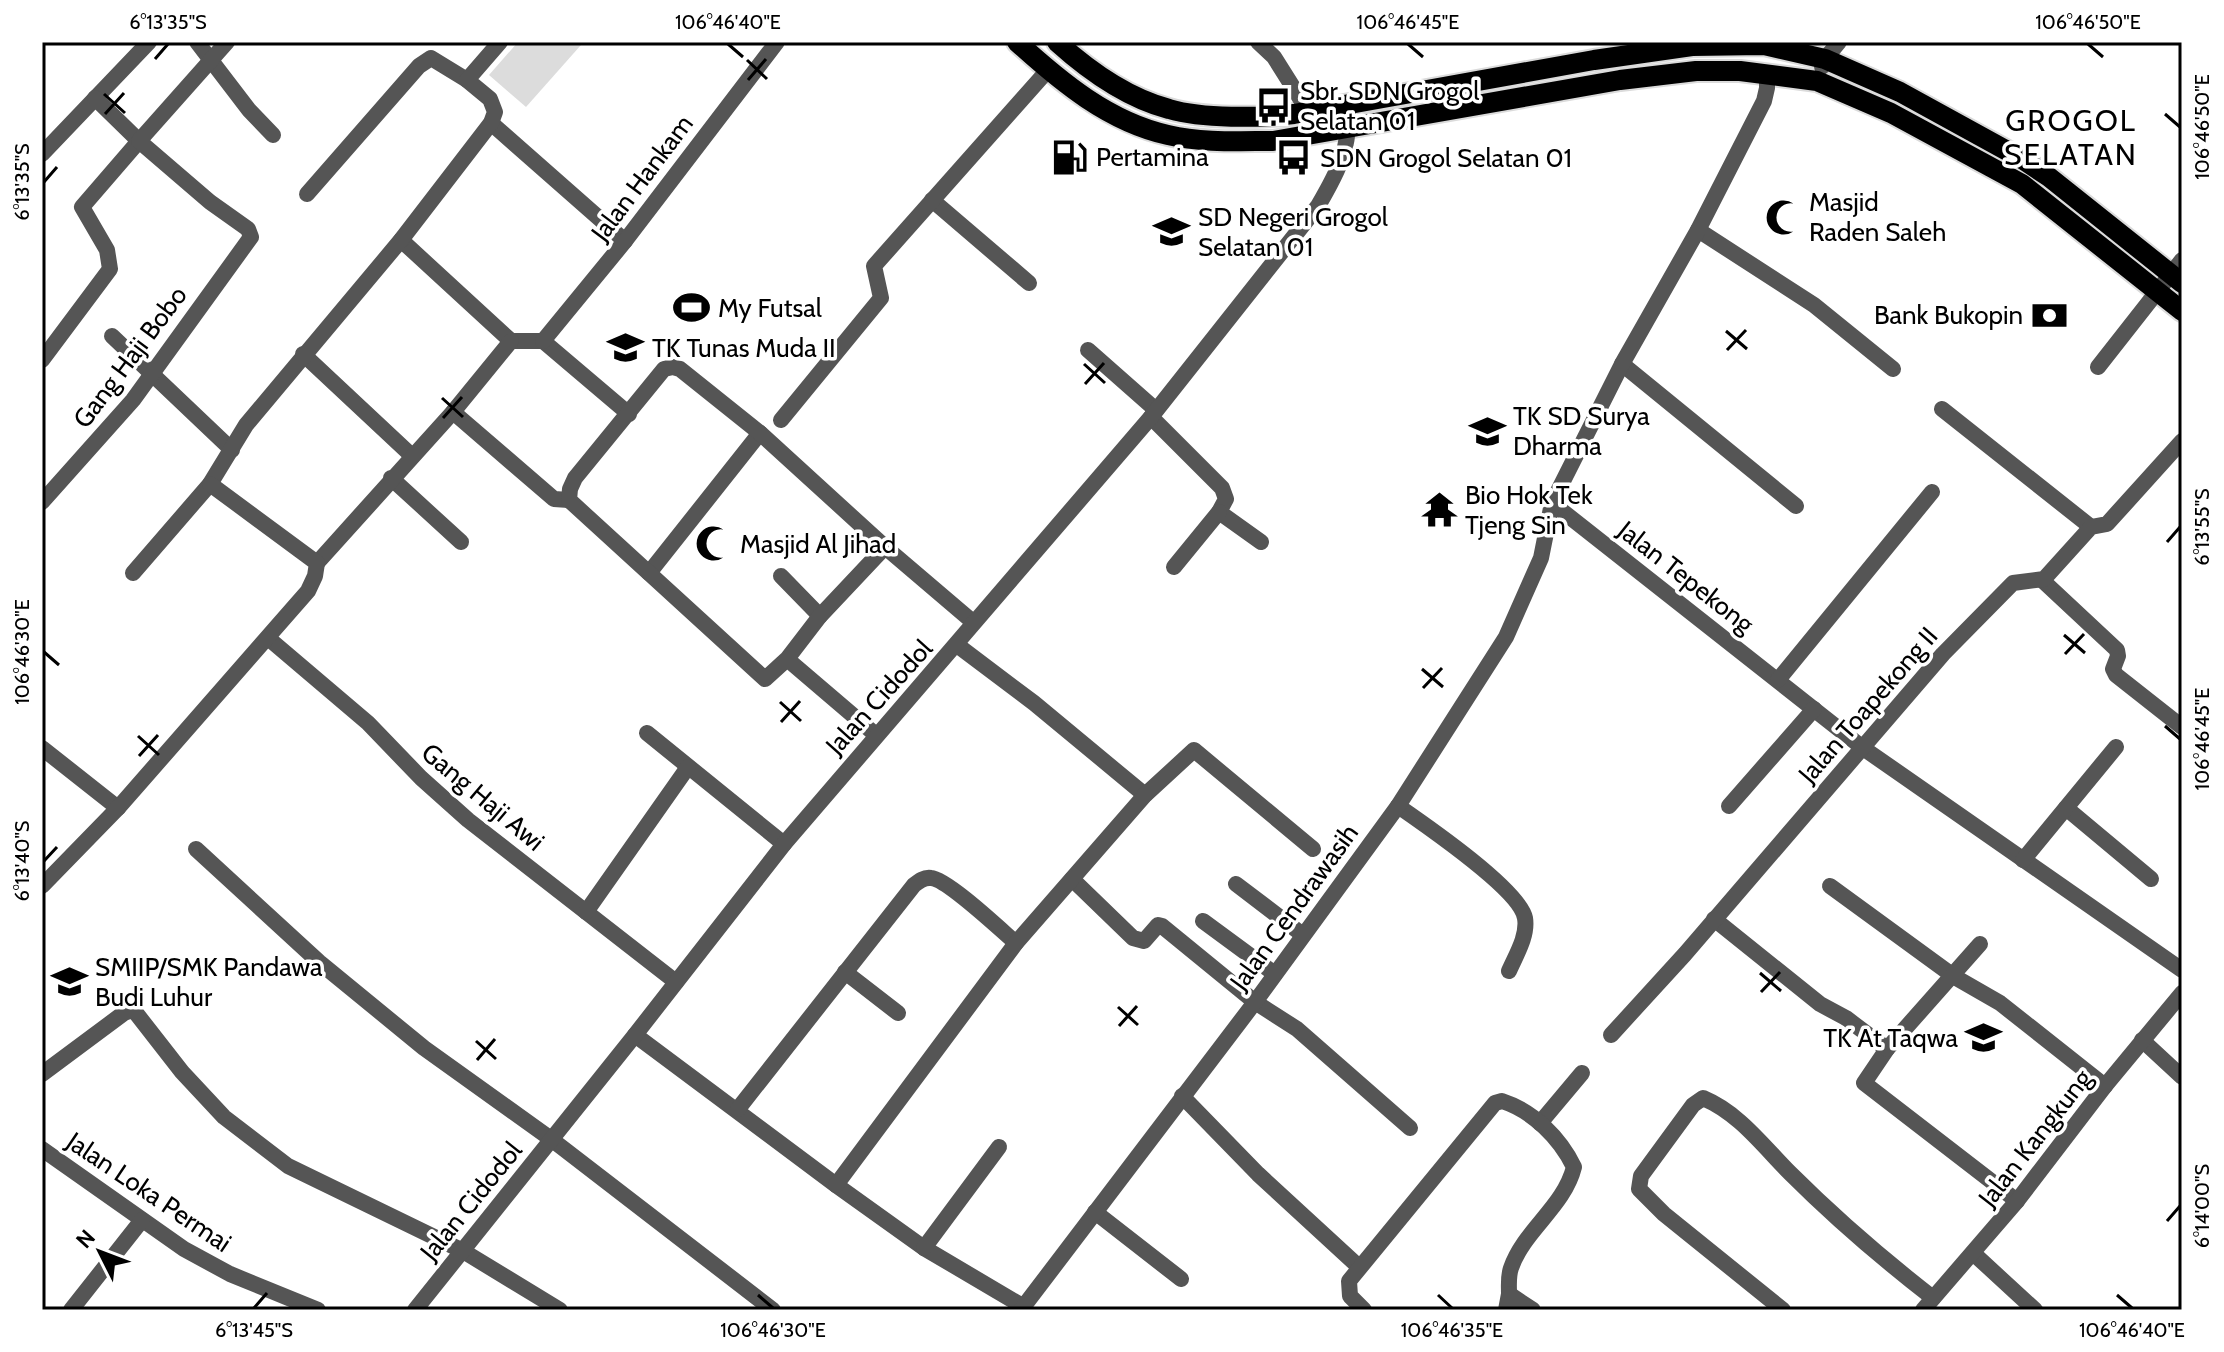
<svg xmlns="http://www.w3.org/2000/svg" width="2224" height="1352" font-family="Cabin,sans-serif">
<style>
.green{fill:#dcdcdc}
.lines{fill:none;stroke-linecap:round;stroke-linejoin:round}
.primary-casing{stroke:#dbdbdb;stroke-width:24}
.minor{stroke:#555;stroke-width:16}
.tertiary{stroke:#555;stroke-width:16}
.primary{stroke:#000;stroke-width:20}
.ticks{fill:none;stroke:#000;stroke-width:3}
.labels{text-anchor:middle;dominant-baseline:central;stroke-width:7;stroke-linejoin:round;paint-order:stroke}
.poi-label{font-size:26px;fill:#000;stroke:#fff;text-anchor:start}
.street-label{font-size:26px;fill:#000;stroke:#fff}
.quarter-label{font-size:30px;letter-spacing:2px;fill:#000;stroke:#fff}
.neatline{fill:none;stroke:#000;stroke-width:3}
.ticks-label{font-size:20px;text-anchor:middle;fill:#000}
</style>
<rect width="100%" height="100%" fill="#fff"/>
<polygon class="green" points="518,42 577,42 581,45 526,107 489,75"/>
<g class="lines">
<defs>
<g id="primary">
<path d="M1017,42C1061,82 1109,122 1168,135C1202,143 1239,141 1273,141L1620,80L1696,71H1740L1817,81L1891,113L2022,184L2182,311"/>
<path d="M1057,42C1088,70 1127,98 1169,109C1203,119 1259,118 1294,114L1594,60L1692,46L1764,45L1825,59L1900,92L2022,159L2049,177L2182,283"/>
</g>
</defs>
<use href="#primary" class="primary-casing"/>
<g class="minor">
<polyline points="197,42 249,110 273,135"/>
<polyline points="1258,42 1274,57 1308,111"/>
<polyline points="1822,67 1825,59 1839,42"/>
<polyline points="491,123 625,241"/>
<polyline points="42,154 149,42"/>
<polyline points="307,194 419,66 431,58 467,80"/>
<polyline points="932,200 1029,283"/>
<polyline points="1698,230 1814,305 1893,369"/>
<polyline points="401,240 511,341 543,341 629,414"/>
<polyline points="112,336 232,450"/>
<polyline points="543,341 625,241 777,42"/>
<polyline points="1088,350 1156,410"/>
<polyline points="303,354 411,455"/>
<polyline points="42,360 110,269 107,250 82,207 139,141 95,98"/>
<polyline points="1622,364 1796,506"/>
<polyline points="2098,367 2182,260"/>
<polyline points="1942,409 2091,527"/>
<polyline points="453,412 554,499 569,500"/>
<polyline points="1151,417 1222,488 1226,499 1219,512 1261,542"/>
<polyline points="781,420 881,298 874,266 1048,70"/>
<polyline points="391,478 461,542"/>
<polyline points="42,502 133,400 251,237 248,229 210,202 139,141 227,42"/>
<polyline points="1552,503 1863,748 2182,970"/>
<polyline points="885,547 973,622"/>
<polyline points="317,563 453,412 511,341"/>
<polyline points="1174,567 1219,512"/>
<polyline points="133,573 210,484 246,425 401,240 491,123 495,112 490,99 467,80 500,42"/>
<polyline points="649,573 760,433"/>
<polyline points="781,576 820,616"/>
<polyline points="2042,580 2117,650 2118,656 2113,669 2116,675 2182,727"/>
<polyline points="268,638 368,723 421,778 468,820 676,982"/>
<polyline points="957,645 1034,703 1145,795"/>
<polyline points="787,659 765,679 569,500 570,489 575,478 664,369 673,367 680,369 760,433 885,547 820,616 787,659 876,735"/>
<polyline points="1778,680 1932,492"/>
<polyline points="647,733 784,844"/>
<polyline points="42,748 118,808"/>
<path d="M1398,806C1424,824 1520,890 1525,918C1528,936 1516,955 1509,971"/>
<polyline points="1729,806 1814,709"/>
<polyline points="2066,808 2151,879"/>
<polyline points="196,849 319,962 424,1048 551,1139 773,1310"/>
<polyline points="2023,860 2116,747"/>
<polyline points="1072,879 1133,938 1144,941 1158,925 1162,926 1255,1002 1297,1029 1410,1128"/>
<polyline points="1236,884 1303,935"/>
<polyline points="42,886 118,808 308,591 315,576 317,563 210,484"/>
<polyline points="1830,886 1952,975"/>
<polyline points="586,912 688,767"/>
<polyline points="1714,919 1820,1004 1846,1018 1887,1049 1864,1083 2017,1201"/>
<polyline points="1203,921 1275,974"/>
<polyline points="845,972 898,1013"/>
<polyline points="1953,976 2000,1003 2105,1086"/>
<polyline points="635,1035 836,1185 924,1248 1024,1307"/>
<polyline points="1611,1035 1685,954 1943,654 2013,583 2044,579 2091,527 2107,524 2182,441"/>
<polyline points="2142,1040 2182,1077"/>
<polyline points="1887,1049 1980,944"/>
<polyline points="42,1074 124,1013 132,1010 136,1013 182,1072 224,1117 288,1166 463,1251 560,1310"/>
<polyline points="1182,1096 1258,1174 1359,1267"/>
<path d="M738,1109L914,885C919,881 924,877 931,878C947,879 1001,930 1016,943"/>
<polyline points="1540,1123 1582,1073"/>
<polyline points="42,1149 184,1249 230,1274 318,1310"/>
<polyline points="836,1185 1016,943 1145,795 1194,750 1313,849"/>
<polyline points="1095,1212 1181,1279"/>
<polyline points="924,1248 999,1147"/>
<polyline points="1973,1253 2035,1310"/>
<polyline points="71,1310 142,1220"/>
<polyline points="1021,1310 1255,1002 1398,806 1506,637 1541,558 1552,503 1622,364 1698,230 1764,101 1767,88 1767,73"/>
<path d="M1364,1310L1350,1296L1349,1281L1495,1103L1502,1101C1533,1111 1560,1138 1574,1167C1564,1207 1524,1230 1511,1268C1508,1276 1509,1285 1509,1294"/>
<polyline points="1506,1310 1509,1294 1533,1310"/>
<path d="M1783,1310L1664,1214L1639,1189L1641,1176L1693,1105L1703,1098C1739,1113 1763,1146 1790,1173C1834,1217 1884,1260 1933,1298"/>
<polyline points="1923,1310 2017,1201 2105,1086 2182,993"/>
</g>
<path class="tertiary" d="M415,1310L635,1035L784,844L1151,417L1318,206C1339,170 1352,146 1347,104"/>
<use href="#primary" class="primary"/>
</g>
<path class="ticks" d="M728,44L743,57M1408,44L1423,57M2088,44L2103,57M155,59L168,44M747,60L767,79M748,80L766,59M104,94L125,113M105,114L124,93M2165,114L2180,127M44,182L57,167M1726,331L1747,349M1727,350L1746,330M1084,364L1105,383M1085,384L1104,363M442,398L463,417M443,418L462,397M2167,542L2180,527M2064,635L2085,653M44,652L59,665M2065,654L2084,634M1422,669L1443,687M1423,688L1442,668M780,702L801,721M781,722L800,701M2165,726L2180,739M138,736L159,755M139,756L158,735M44,861L57,847M1760,973L1781,991M1761,992L1780,972M1118,1007L1138,1025M1119,1026L1137,1006M476,1041L496,1059M477,1060L495,1039M2167,1221L2180,1206M758,1295L773,1308M1438,1295L1452,1308M2117,1295L2132,1308M254,1308L267,1293"/>
<defs>
<symbol id="bus-bare" viewBox="-9 -9 18 18"><path d="M-5-6H5V4H4V6H2V4H-2V6H-4V4H-5ZM-3.5-4V0h7V-4ZM-3.5 1.2v1.5H-2V1.2ZM2 1.2v1.5H3.5V1.2Z" fill="#000" stroke="#fff" stroke-width="2.5" paint-order="stroke"/></symbol>
<symbol id="fuel-bare" viewBox="-9 -9 18 18"><path d="M-5.5-6h7V0h2V4h1.3V-2.5L3-4.5l.8-.8L6-3V5H2.5V1h-1V6h-7ZM-4.2-4.7v3.2H.2V-4.7Z" fill="#000" stroke="#fff" stroke-width="2.5" paint-order="stroke"/></symbol>
<symbol id="mosque-bare" viewBox="-9 -9 18 18"><path d="M3.5-4.9A6 6 0 1 0 3.5 4.9A5 5 0 1 1 3.5-4.9Z" fill="#000" stroke="#fff" stroke-width="2.5" paint-order="stroke"/></symbol>
<symbol id="school-bare" viewBox="-9 -9 18 18"><path d="M0-5L7-2L0 1L-7-2ZM-4 1L0 2.5L4 1V4Q0 6-4 4Z" fill="#000" stroke="#fff" stroke-width="2.5" paint-order="stroke"/></symbol>
<symbol id="stadium-bare" viewBox="-9 -9 18 18"><path d="M0-5a6.5 5 0 1 0 0 10a6.5 5 0 1 0 0-10ZM-3.5-1.8h7v3.6h-7Z" fill="#000" stroke="#fff" stroke-width="2.5" paint-order="stroke"/></symbol>
<symbol id="bank-bare" viewBox="-9 -9 18 18"><path d="M-6-4H6V4H-6ZM0-2.3a2.3 2.3 0 1 0 0 4.6a2.3 2.3 0 1 0 0-4.6Z" fill="#000" stroke="#fff" stroke-width="2.5" paint-order="stroke"/></symbol>
<symbol id="temple-bare" viewBox="-9 -9 18 18"><path d="M0-6L5-2H3V0L6.5 2.5H4V6H1.5V3h-3V6H-4V2.5H-6.5L-3 0V-2H-5Z" fill="#000" stroke="#fff" stroke-width="2.5" paint-order="stroke"/></symbol>
</defs>
<g fill-rule="evenodd">
<use href="#bus-bare" x="1248" y="80" width="51" height="51"/>
<use href="#fuel-bare" x="1044" y="132" width="51" height="51"/>
<use href="#bus-bare" x="1268" y="132" width="51" height="51"/>
<use href="#mosque-bare" x="1758" y="192" width="51" height="51"/>
<use href="#school-bare" x="1146" y="206" width="51" height="51"/>
<use href="#stadium-bare" x="666" y="282" width="51" height="51"/>
<use href="#bank-bare" x="2024" y="290" width="51" height="51"/>
<use href="#school-bare" x="600" y="322" width="51" height="51"/>
<use href="#school-bare" x="1462" y="406" width="51" height="51"/>
<use href="#temple-bare" x="1414" y="484" width="51" height="51"/>
<use href="#mosque-bare" x="688" y="518" width="51" height="51"/>
<use href="#school-bare" x="44" y="956" width="51" height="51"/>
<use href="#school-bare" x="1958" y="1012" width="51" height="51"/>
</g>
<g class="labels">
<g class="poi-label">
<text x="1300" y="91">Sbr. SDN Grogol<tspan x="1300" dy="30">Selatan 01</tspan></text>
<text x="1096" y="157">Pertamina</text>
<text x="1320" y="158">SDN Grogol Selatan 01</text>
<text x="1809" y="202">Masjid<tspan x="1809" dy="30">Raden Saleh</tspan></text>
<text x="1198" y="217">SD Negeri Grogol<tspan x="1198" dy="30">Selatan 01</tspan></text>
<text x="718" y="308">My Futsal</text>
<text x="2023" y="315" text-anchor="end">Bank Bukopin</text>
<text x="652" y="348">TK Tunas Muda II</text>
<text x="1513" y="416">TK SD Surya<tspan x="1513" dy="30">Dharma</tspan></text>
<text x="1465" y="495">Bio Hok Tek<tspan x="1465" dy="30">Tjeng Sin</tspan></text>
<text x="740" y="544">Masjid Al Jihad</text>
<text x="95" y="967">SMIIP/SMK Pandawa<tspan x="95" dy="30">Budi Luhur</tspan></text>
<text x="1958" y="1038" text-anchor="end">TK At Taqwa</text>
</g>
<g class="street-label">
<text transform="translate(642 178) rotate(-53)">Jalan Hankam</text>
<text transform="translate(130 357) rotate(-53)">Gang Haji Bobo</text>
<text transform="translate(1686 577) rotate(38)">Jalan Tepekong</text>
<text transform="translate(879 697) rotate(-48)">Jalan Cidodol</text>
<text transform="translate(1868 705) rotate(-49)">Jalan Toapekong II</text>
<text transform="translate(483 797) rotate(40)">Gang Haji Awi</text>
<text transform="translate(1294 907) rotate(-54)">Jalan Cendrawasih</text>
<text transform="translate(2035 1138) rotate(-52)">Jalan Kangkung</text>
<text transform="translate(149 1192) rotate(34)">Jalan Loka Permai</text>
<text transform="translate(471 1201) rotate(-51)">Jalan Cidodol</text>
</g>
<g class="quarter-label">
<text x="2071" y="120">GROGOL<tspan x="2071" dy="34">SELATAN</tspan></text>
</g>
</g>
<rect width="2224" height="1352" fill="none" stroke="#ffffff" stroke-width="88"/>
<g transform="translate(100 1252) rotate(312)" stroke="#ffffff" stroke-width="6" paint-order="stroke">
<path d="M0-6L14 30L0 20L-14 30Z" fill="#000000"/>
<text y="-12" font-size="22" font-weight="bold" text-anchor="middle" fill="#000000">N</text>
</g>
<rect x="44" y="44" width="2136" height="1264" class="neatline"/>
<g class="ticks-label">
<text x="168" y="29">6°13'35"S</text>
<text x="728" y="29">106°46'40"E</text>
<text x="1408" y="29">106°46'45"E</text>
<text x="2088" y="29">106°46'50"E</text>
<text transform="translate(2202 127) rotate(-90)" y="7">106°46'50"E</text>
<text transform="translate(22 182) rotate(-90)" y="7">6°13'35"S</text>
<text transform="translate(2202 527) rotate(-90)" y="7">6°13'55"S</text>
<text transform="translate(22 652) rotate(-90)" y="7">106°46'30"E</text>
<text transform="translate(2202 739) rotate(-90)" y="7">106°46'45"E</text>
<text transform="translate(22 861) rotate(-90)" y="7">6°13'40"S</text>
<text transform="translate(2202 1206) rotate(-90)" y="7">6°14'00"S</text>
<text x="254" y="1337">6°13'45"S</text>
<text x="773" y="1337">106°46'30"E</text>
<text x="1452" y="1337">106°46'35"E</text>
<text x="2132" y="1337">106°46'40"E</text>
</g>
</svg>
